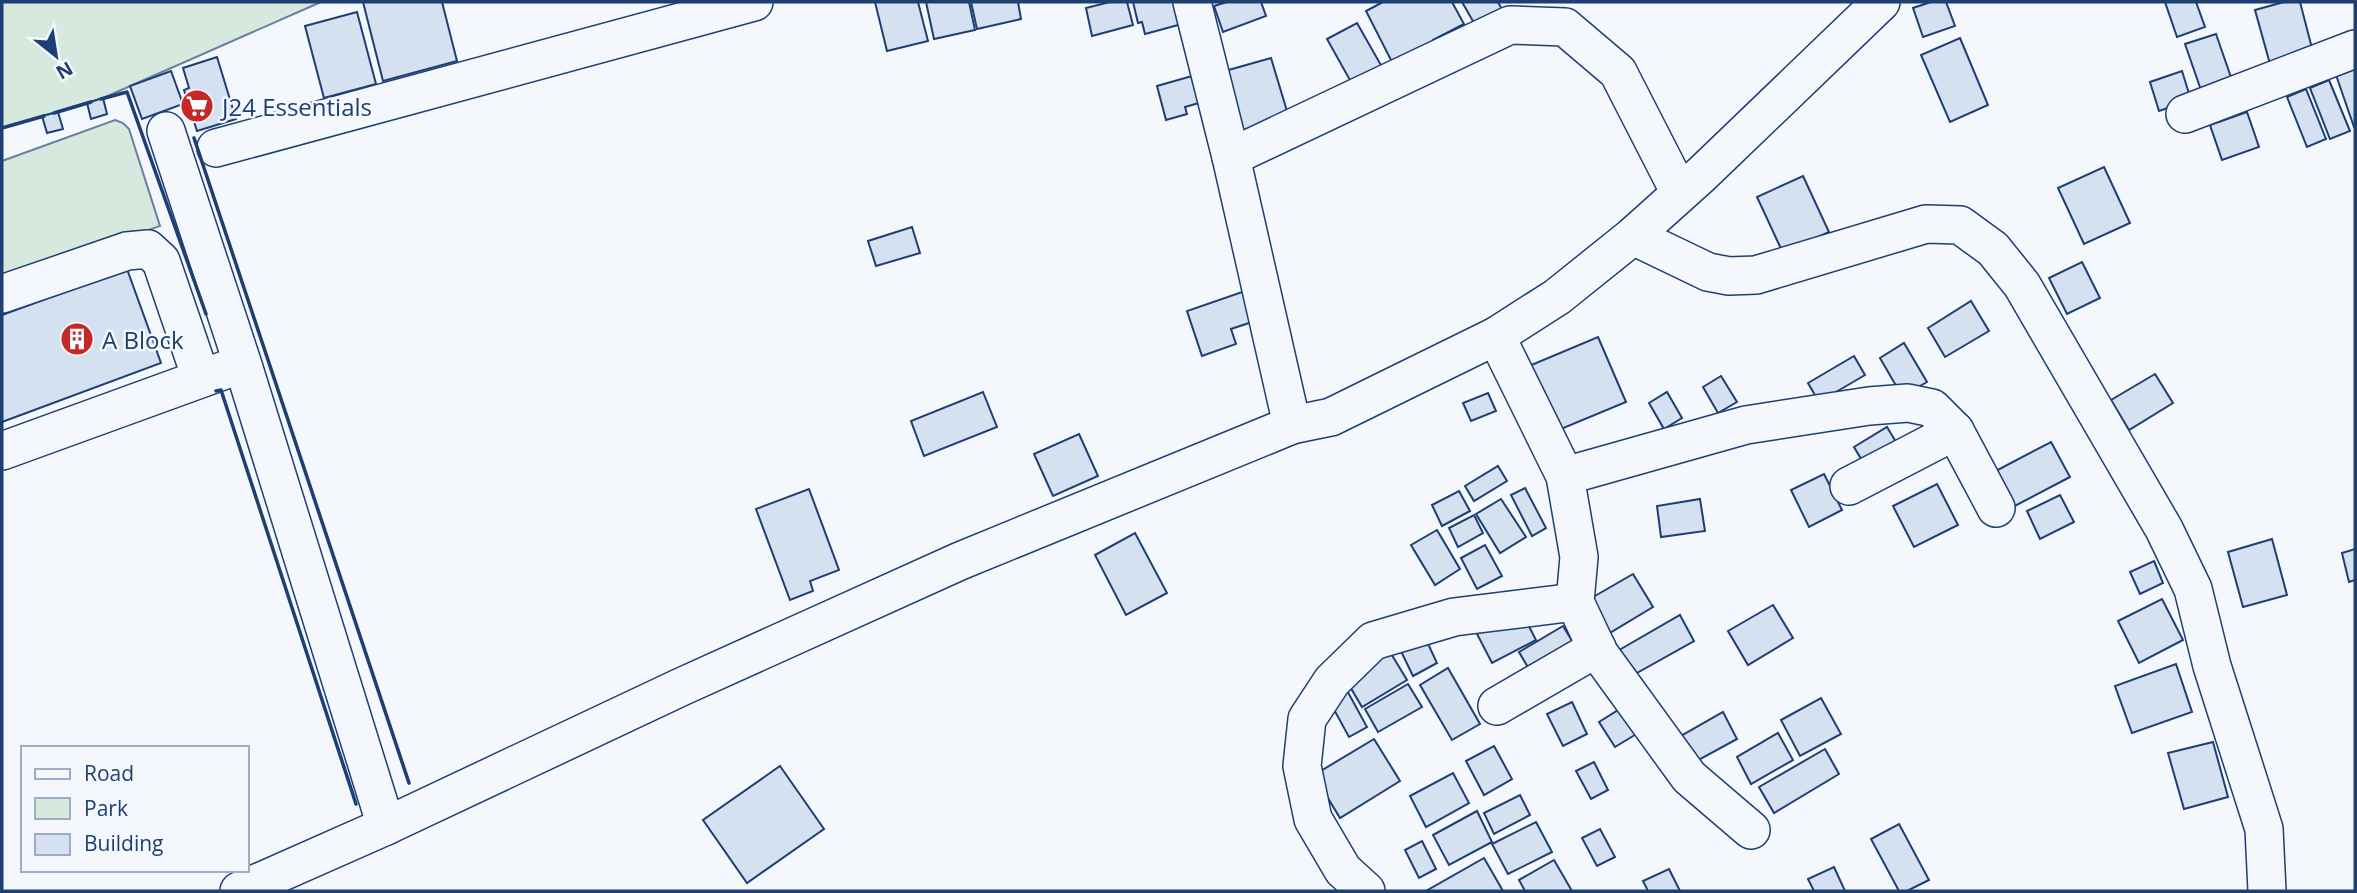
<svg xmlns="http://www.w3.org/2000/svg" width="2357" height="893" font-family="'Open Sans',sans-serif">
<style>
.green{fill:#d7e8df;stroke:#687fa3;stroke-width:2}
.building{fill:#d5e0f0;stroke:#1d3f73;stroke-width:2}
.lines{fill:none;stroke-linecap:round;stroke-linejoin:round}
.minor-casing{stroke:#1d3f73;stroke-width:40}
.minor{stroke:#f4f7fb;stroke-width:37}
.wall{stroke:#1d3f73;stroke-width:3.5}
.labels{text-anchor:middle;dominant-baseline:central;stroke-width:5;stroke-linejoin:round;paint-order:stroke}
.poi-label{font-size:24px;fill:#1d3f73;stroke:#f4f7fb;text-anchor:start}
</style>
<rect width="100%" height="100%" fill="#f4f7fb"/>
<g class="green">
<polygon points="2,2 321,2 103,98 2,128"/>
<polygon points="115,120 123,123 129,129 160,226 2,282 2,161"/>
</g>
<g class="building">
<polygon points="363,2 442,2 457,61 383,81"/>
<polygon points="875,2 918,2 928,41 887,51"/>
<polygon points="926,2 969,2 975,30 934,39"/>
<polygon points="971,2 1018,2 1021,19 977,29"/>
<polygon points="1110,2 1127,2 1133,25 1092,36 1086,8"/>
<polygon points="1133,2 1177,2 1182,24 1145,34 1142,22 1138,23"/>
<polygon points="1227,2 1261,2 1266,16 1223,32 1214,6"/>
<polygon points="1383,2 1452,2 1464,24 1433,40 1435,44 1394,66 1366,11"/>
<polygon points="1462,2 1498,2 1505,15 1478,30"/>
<polygon points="1931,2 1946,2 1955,26 1923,37 1913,8"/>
<polygon points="2165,2 2196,2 2205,27 2177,37"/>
<polygon points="2284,2 2300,2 2313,52 2270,64 2255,10"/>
<polygon points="357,12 376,84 324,98 305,26"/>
<polygon points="1357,23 1386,74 1356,91 1327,39"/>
<polygon points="2216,34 2233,83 2202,93 2185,44"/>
<polygon points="1960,38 1988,105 1950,122 1921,55"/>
<polygon points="217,57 236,119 197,131 184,90 189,88 183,68"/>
<polygon points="1271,58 1290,121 1244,135 1225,71"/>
<polygon points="2355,69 2355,127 2354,127 2336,75"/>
<polygon points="171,71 183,104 142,119 130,86"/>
<polygon points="2182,71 2191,100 2159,111 2150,82"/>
<polygon points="1199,74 1206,101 1185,107 1187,114 1166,120 1157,86"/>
<polygon points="2329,80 2350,131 2330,139 2310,88"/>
<polygon points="2306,89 2326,139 2307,147 2287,97"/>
<polygon points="103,98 107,114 91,119 87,103"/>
<polygon points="58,112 63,129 47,133 42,116"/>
<polygon points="2247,112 2259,147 2222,160 2210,125"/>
<polygon points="2104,167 2130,223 2084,244 2058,188"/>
<polygon points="1803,176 1829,232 1783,253 1757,197"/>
<polygon points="912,227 920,253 876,266 868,241"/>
<polygon points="2082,262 2100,298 2067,314 2049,278"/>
<polygon points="127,269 161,363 2,422 2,315"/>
<polygon points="1245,291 1255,321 1231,329 1236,344 1202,356 1187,311"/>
<polygon points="1971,301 1989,331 1945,357 1928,328"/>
<polygon points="1598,337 1626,402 1549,434 1522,369"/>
<polygon points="1904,343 1927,382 1902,396 1880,358"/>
<polygon points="1854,356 1865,375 1819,402 1808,383"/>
<polygon points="2155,374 2173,403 2129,430 2111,400"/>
<polygon points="1721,376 1737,402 1718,413 1703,387"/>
<polygon points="983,392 997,427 924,456 911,421"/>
<polygon points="1667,392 1682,418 1664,429 1649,403"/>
<polygon points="1488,393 1496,411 1471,421 1463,403"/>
<polygon points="1887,427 1896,442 1863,462 1854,447"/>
<polygon points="1079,434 1098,476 1053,496 1034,454"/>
<polygon points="2051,442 2070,477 2009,509 1990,474"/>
<polygon points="1498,466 1507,481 1474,501 1465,486"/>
<polygon points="1824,474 1842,510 1809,527 1791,490"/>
<polygon points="1937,484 1958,525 1914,547 1893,506"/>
<polygon points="1525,488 1546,528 1532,536 1511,495"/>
<polygon points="809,489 839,570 810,581 813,591 790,600 756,509"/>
<polygon points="1459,491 1470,511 1442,526 1432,505"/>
<polygon points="2060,495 2074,522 2040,539 2027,511"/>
<polygon points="1501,499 1526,537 1500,553 1476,514"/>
<polygon points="1700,499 1705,531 1661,537 1657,506"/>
<polygon points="1474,515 1483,533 1458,547 1449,528"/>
<polygon points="1437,530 1460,569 1435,585 1411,545"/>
<polygon points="1135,533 1167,593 1126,615 1095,555"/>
<polygon points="2272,539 2287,595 2243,607 2228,552"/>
<polygon points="1485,545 1502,576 1477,589 1461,558"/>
<polygon points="2355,549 2355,580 2349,582 2342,553"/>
<polygon points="2154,561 2163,583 2140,594 2130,572"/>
<polygon points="1633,574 1653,607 1608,634 1588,600"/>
<polygon points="2162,599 2183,640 2139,663 2118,621"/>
<polygon points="1773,605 1793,638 1748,665 1728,631"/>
<polygon points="1521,611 1536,640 1492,663 1477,634"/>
<polygon points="1680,615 1694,641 1628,678 1614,653"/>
<polygon points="1563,626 1577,649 1533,676 1519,652"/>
<polygon points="1422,631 1437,663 1413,676 1397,643"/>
<polygon points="1387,647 1407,680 1362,707 1342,673"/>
<polygon points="2176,664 2192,712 2132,733 2115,686"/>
<polygon points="1448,668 1480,724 1452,740 1420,685"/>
<polygon points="1408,684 1422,707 1378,732 1365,709"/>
<polygon points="1344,685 1367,727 1349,737 1326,695"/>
<polygon points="1821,698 1841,734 1800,756 1781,720"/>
<polygon points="1572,702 1587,734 1563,746 1547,714"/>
<polygon points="1623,707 1638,733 1615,747 1599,722"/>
<polygon points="1723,712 1737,739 1695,762 1681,736"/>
<polygon points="1778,733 1793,760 1751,784 1737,757"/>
<polygon points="1374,739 1400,781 1340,818 1314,775"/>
<polygon points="2213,742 2228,797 2184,809 2168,753"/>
<polygon points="1494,746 1512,779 1484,795 1466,761"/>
<polygon points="1825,749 1839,774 1774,813 1759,787"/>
<polygon points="1594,762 1608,790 1591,799 1576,771"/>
<polygon points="780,766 824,829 747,883 703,820"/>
<polygon points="1453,773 1469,803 1426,827 1410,796"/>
<polygon points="1520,795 1530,815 1494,834 1484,813"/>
<polygon points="1477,811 1492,842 1449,865 1433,835"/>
<polygon points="1536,822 1552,852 1508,874 1492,844"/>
<polygon points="1899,824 1929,880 1907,891 1899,891 1871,839"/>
<polygon points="1600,829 1615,857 1597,866 1582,838"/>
<polygon points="1422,841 1436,869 1419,878 1405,850"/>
<polygon points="1484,858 1503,891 1426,891"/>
<polygon points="1554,860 1572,891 1525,891 1519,880"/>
<polygon points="1834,867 1845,891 1814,891 1808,879"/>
<polygon points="1669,869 1680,891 1648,891 1643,881"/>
</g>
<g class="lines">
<defs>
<g id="minor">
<polyline points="1192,2 1231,157 1292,425"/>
<polyline points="2185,114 2355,49"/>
<polyline points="166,131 243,365 386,826"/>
<polyline points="216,148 754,2"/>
<polyline points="1231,157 1510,25 1565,27 1618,72 1680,193"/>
<polyline points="1633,236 1708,272 1729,276 1756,275 1926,224 1960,225 1993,249 2022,285 2164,529 2193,589 2212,666 2264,829 2267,891"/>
<polyline points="2,294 127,251 148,249 161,261 201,378"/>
<polyline points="1496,336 1565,476 1579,557 1575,602 1599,653 1689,777 1751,830"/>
<polyline points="2,451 225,370"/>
<polyline points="1565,476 1746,425 1869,406 1908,403 1932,408 1955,431 1996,508"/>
<polyline points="1849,486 1955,431"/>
<polyline points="1497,706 1597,648"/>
<polyline points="239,891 386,826 681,687 960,561 1292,425 1331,417 1496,336 1557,297 1633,236 1702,174 1881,2"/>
<polyline points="1366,891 1343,870 1313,819 1302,766 1307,719 1332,681 1373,641 1454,617 1575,602"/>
</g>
</defs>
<use href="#minor" class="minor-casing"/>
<use href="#minor" class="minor"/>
<g class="wall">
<polyline points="101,99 127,92 206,314"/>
<polyline points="54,113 91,102"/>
<polyline points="2,128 44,116"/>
<polyline points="194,138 409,783"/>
<polyline points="216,391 221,390 356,804"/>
</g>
</g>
<defs>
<symbol id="supermarket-disc" viewBox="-11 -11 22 22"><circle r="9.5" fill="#c62828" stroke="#f4f7fb"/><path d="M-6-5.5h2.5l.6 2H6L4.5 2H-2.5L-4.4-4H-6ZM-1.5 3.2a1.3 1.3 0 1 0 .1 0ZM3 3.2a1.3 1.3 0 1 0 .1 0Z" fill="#fff"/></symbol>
<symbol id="building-disc" viewBox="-11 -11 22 22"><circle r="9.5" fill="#c62828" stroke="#f4f7fb"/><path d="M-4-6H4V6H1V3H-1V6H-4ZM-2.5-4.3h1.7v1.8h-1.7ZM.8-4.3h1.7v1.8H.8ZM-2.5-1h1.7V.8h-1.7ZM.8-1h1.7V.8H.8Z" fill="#fff"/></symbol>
</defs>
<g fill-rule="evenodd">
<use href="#supermarket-disc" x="178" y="87" width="38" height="38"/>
<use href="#building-disc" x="58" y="320" width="38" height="38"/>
</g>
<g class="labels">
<g class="poi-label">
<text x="222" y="106">J24 Essentials</text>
<text x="102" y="339">A Block</text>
</g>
</g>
<rect width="2357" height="893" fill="none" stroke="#1d3f73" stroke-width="7"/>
<rect x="21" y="746" width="228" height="126" fill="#f4f7fb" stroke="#9eadc5" stroke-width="2"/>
<rect x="35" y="769" width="35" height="10" fill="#f4f7fb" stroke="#9eadc5" stroke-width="2"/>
<text x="84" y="781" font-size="21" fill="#1d3f73">Road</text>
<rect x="35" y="798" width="35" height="21" fill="#d7e8df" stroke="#9eadc5" stroke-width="2"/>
<text x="84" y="816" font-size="21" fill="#1d3f73">Park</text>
<rect x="35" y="834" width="35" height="21" fill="#d5e0f0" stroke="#9eadc5" stroke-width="2"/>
<text x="84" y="851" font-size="21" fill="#1d3f73">Building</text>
<g transform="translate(56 56) rotate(150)" stroke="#f4f7fb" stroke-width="5" paint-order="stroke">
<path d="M0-5L12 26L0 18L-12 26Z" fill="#1d3f73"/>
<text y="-10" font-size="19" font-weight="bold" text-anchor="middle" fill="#1d3f73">N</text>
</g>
</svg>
